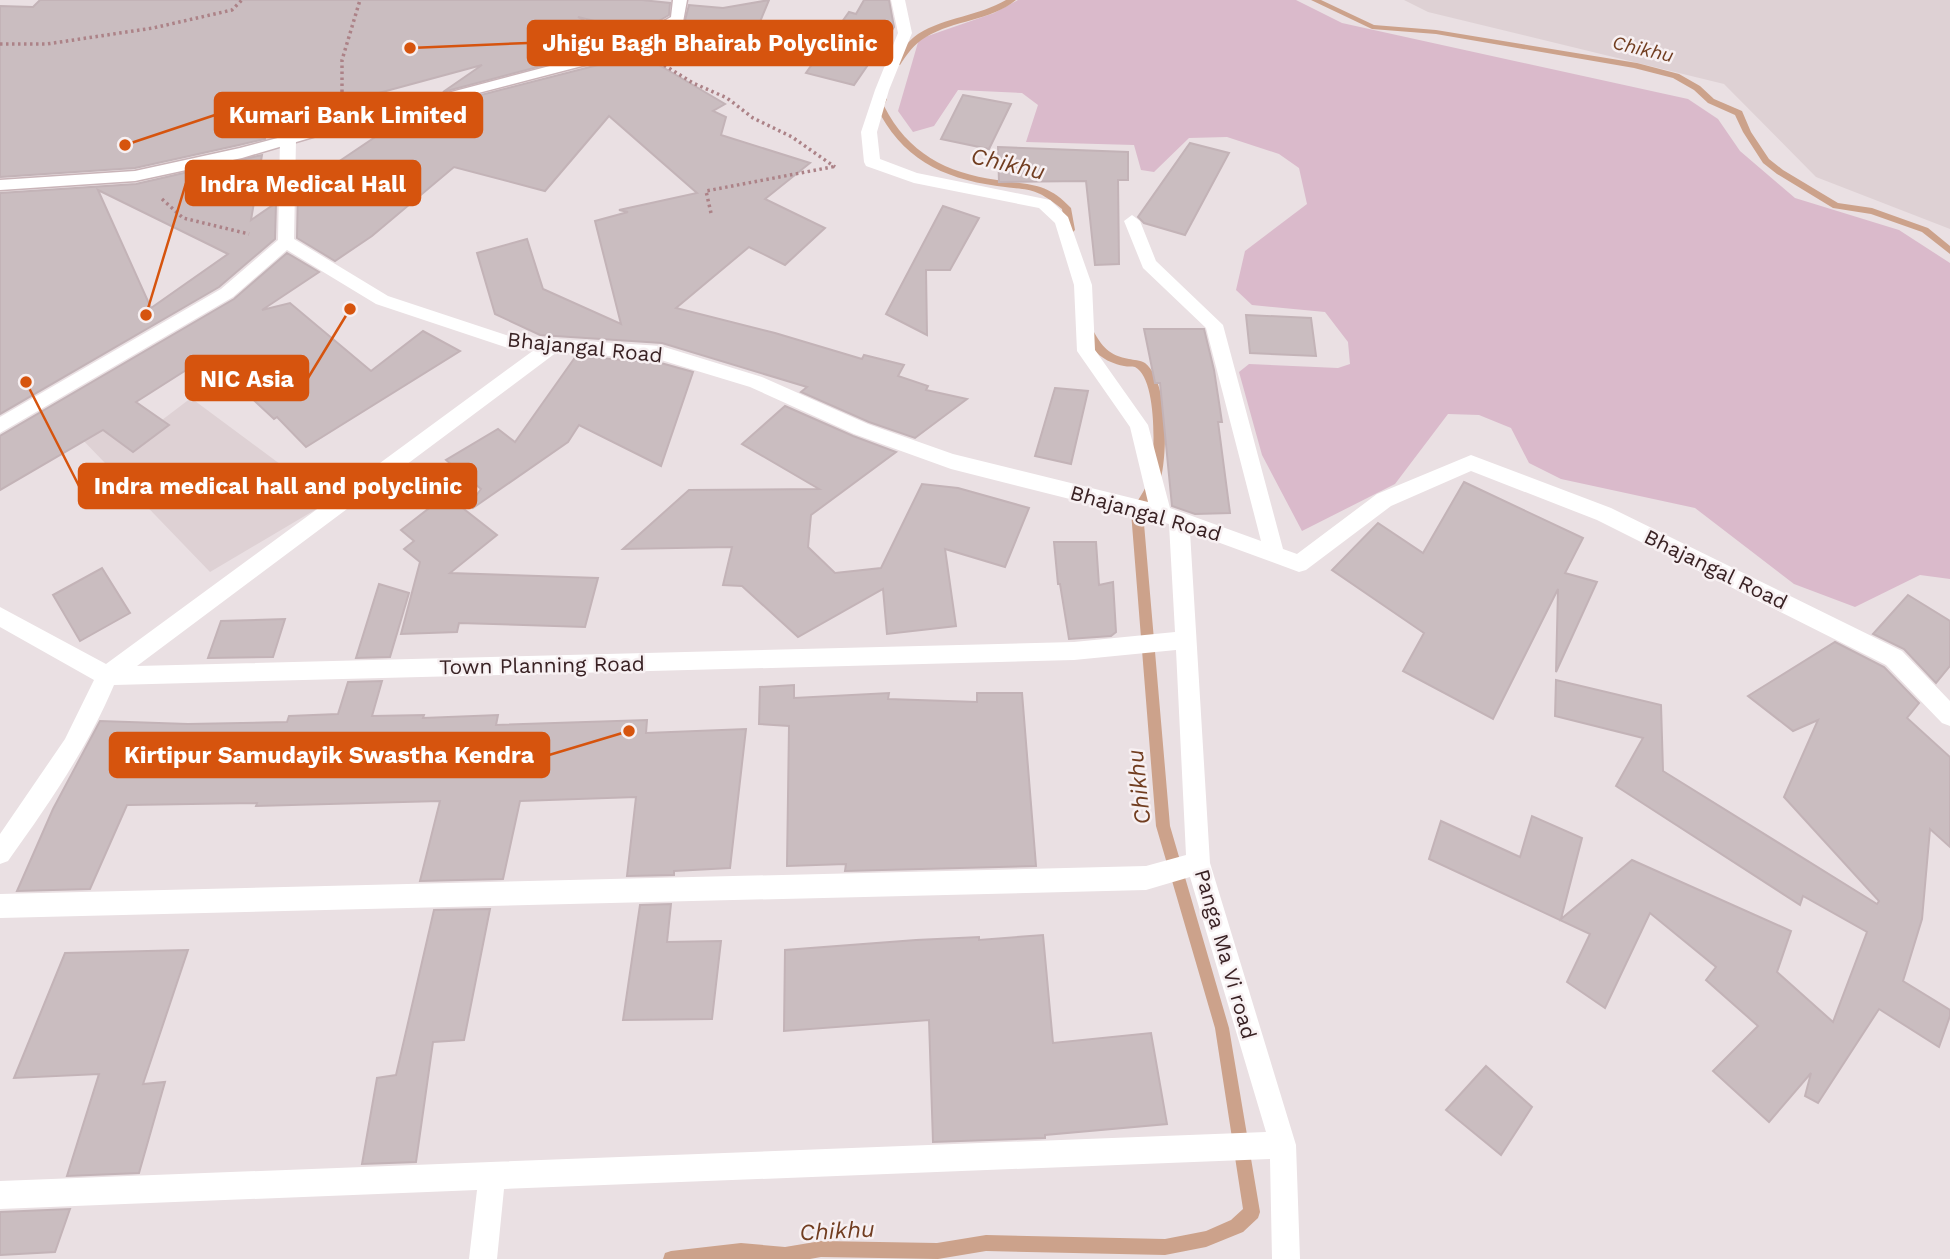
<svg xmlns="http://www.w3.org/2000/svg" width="1950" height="1259" font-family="'Work Sans',sans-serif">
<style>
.built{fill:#ded1d4}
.green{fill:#dabacb}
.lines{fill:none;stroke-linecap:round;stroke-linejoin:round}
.stream{fill:#cca28b;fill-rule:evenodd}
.building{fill:#cabdc0;stroke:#c3b3b7;stroke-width:2;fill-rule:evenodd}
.secondary-casing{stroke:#c9b4b8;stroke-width:3}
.path{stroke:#ac8287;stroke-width:3.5;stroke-dasharray:2.5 3.5;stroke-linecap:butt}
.street{fill:#fff;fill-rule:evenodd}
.secondary{fill:#fff;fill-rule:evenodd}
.labels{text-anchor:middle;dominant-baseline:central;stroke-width:5;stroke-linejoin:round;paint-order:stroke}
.far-water-label{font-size:19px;font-style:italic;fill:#713d20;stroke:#f7f0f2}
.street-label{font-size:21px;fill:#392224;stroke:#f7f0f2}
.water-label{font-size:23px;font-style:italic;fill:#713d20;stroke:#f7f0f2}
.leader{fill:none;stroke:#d6540e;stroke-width:2.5}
.callout-dot{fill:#d6540e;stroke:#f7f0f2;stroke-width:2.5}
.callout{fill:#d6540e;stroke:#d6540e;stroke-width:2.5}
.callout-label{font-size:23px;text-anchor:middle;font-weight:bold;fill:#fff}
</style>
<rect width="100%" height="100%" fill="#eae0e3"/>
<g class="built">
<polygon points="1404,0 1950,0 1950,229 1816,177 1724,84 1428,12"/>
<polygon points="130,397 162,420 191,398 330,501 210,572 78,435"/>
</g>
<polygon class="green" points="1018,0 1296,0 1342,23 1688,99 1718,119 1740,151 1795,198 1899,230 1950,263 1950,579 1920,575 1855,607 1794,584 1695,508 1561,479 1529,463 1511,428 1479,415 1448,414 1395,484 1302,531 1262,455 1239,372 1249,364 1338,368 1350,364 1348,342 1325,312 1252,305 1236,290 1245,251 1307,204 1299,168 1279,154 1227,137 1189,138 1154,172 1141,170 1134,145 1026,142 1038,105 1022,93 958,90 934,126 913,132 898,111 919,39 994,13"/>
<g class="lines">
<g class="stream">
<path d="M1006,0H1016C990,21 954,20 926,37C914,44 907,54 900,65L893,63C900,52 907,42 918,34C945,17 979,16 1006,0Z"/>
<polygon points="1311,0 1321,0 1374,25 1436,30 1637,63 1679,74 1700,86 1714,99 1742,111 1751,132 1769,159 1783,170 1838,203 1872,208 1928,228 1950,246 1950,254 1922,232 1871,214 1833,208 1777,174 1763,163 1743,132 1735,115 1708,103 1694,90 1673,78 1634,68 1436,34 1372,29"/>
<path d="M883,96L887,99L884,106C908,153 946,173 997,180C1029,185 1047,182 1071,208L1075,230L1073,232L1070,233L1065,230L1062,209C1033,186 1031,191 997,186C941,178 901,158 876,106L880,97Z"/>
<path d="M1089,329L1093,330C1101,346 1110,356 1129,359C1134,360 1140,360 1145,363C1168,381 1167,447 1162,473C1159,488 1150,500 1143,512L1170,826L1229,1028L1260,1212L1258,1218L1243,1232L1206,1247L1165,1255L986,1251L938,1259L821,1257L810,1259H663L665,1253L671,1251L741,1243L785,1247L821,1241L937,1243L986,1235L1165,1239L1206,1231L1231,1220L1243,1209L1215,1028L1156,826L1131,512C1138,499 1148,487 1151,473C1155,452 1157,378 1135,367C1132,366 1128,367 1124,366C1104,362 1092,352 1084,333Z"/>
</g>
</g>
<g class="building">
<polygon points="40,0 642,0 670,3 669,15 640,32 578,17 622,43 617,46 443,92 482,65 268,123 263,125 265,139 239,145 135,168 0,177 0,6 33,7"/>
<polygon points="769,0 745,58 662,37 684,24 689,5 723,8"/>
<polygon points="864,0 889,0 894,27 854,85 806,73 849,12 856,14"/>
<polygon points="637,52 725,104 713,111 726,117 721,135 810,163 765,199 825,228 785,265 749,247 676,308 775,333 862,359 864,355 904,365 898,376 928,386 926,390 967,399 915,438 869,422 801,392 807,387 662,343 540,335 495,314 477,253 527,239 543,289 621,324 595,221 628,212 619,210 697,193 609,116 545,191 454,167 372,236 335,261 297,238 298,189 411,113 629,57"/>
<polygon points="963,95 1011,104 989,149 941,139"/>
<polygon points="1190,143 1229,153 1185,235 1144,223 1138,217"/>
<polygon points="998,147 1128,152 1128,180 1118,180 1119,264 1095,265 1086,181 999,182"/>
<path d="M262,155L251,220L276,203L275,239L219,287L0,414V193L136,184ZM98,190L212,246L228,254L151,308Z"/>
<polygon points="943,206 979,218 950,270 926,270 927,335 886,314"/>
<polygon points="287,253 319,272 262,310 290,303 371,371 423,331 460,351 306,447 277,417 274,419 213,362 208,365 202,360 136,402 169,425 133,452 103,430 0,490 0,436 234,299"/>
<polygon points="1246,315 1311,318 1316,356 1250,353"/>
<polygon points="1144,329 1204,329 1214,370 1222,422 1218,422 1230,513 1195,514 1172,506 1160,383 1155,383"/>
<polygon points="576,356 661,363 693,372 661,466 579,425 568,442 473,508 470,504 481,489 446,460 498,429 515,442"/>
<polygon points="1055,388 1088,391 1071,464 1035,456"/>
<polygon points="785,406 853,436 896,452 811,515 808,547 835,573 881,568 922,484 958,488 1029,508 1005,567 945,549 956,626 887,634 883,589 798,637 742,586 723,585 732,547 623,549 689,490 819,489 742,444"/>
<polygon points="1464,482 1583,538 1565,573 1597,582 1556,672 1558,589 1493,719 1403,671 1424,633 1332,570 1378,523 1423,553"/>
<polygon points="446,495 497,535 450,573 598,578 585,627 459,623 457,632 401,634 420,562 404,549 414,541 401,530"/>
<polygon points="1054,542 1096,542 1099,585 1113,582 1116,632 1111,636 1069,639 1060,584 1058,584"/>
<polygon points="102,568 130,613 80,641 53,595"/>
<polygon points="379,584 409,593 390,657 356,658"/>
<polygon points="1908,595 1950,621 1950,666 1936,683 1904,649 1873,634"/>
<polygon points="285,619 273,657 208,658 221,621"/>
<polygon points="1835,642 1884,667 1919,703 1907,718 1950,757 1950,847 1930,829 1922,919 1903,981 1950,1010 1950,1016 1939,1047 1879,1009 1818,1103 1805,1096 1811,1073 1769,1122 1713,1071 1758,1026 1706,980 1716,967 1650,913 1605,1008 1567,982 1590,934 1429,859 1441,821 1520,857 1532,816 1582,838 1561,919 1632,860 1791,931 1777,972 1833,1022 1867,932 1803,896 1800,905 1616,786 1643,738 1555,716 1556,680 1661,705 1663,771 1877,904 1879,901 1784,797 1818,720 1793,731 1748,696"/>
<polygon points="382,681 372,716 424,715 423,718 498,715 496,725 647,720 646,733 746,729 730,868 674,871 674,875 627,876 636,797 520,801 503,879 420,881 440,801 256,806 257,803 127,805 90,889 17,891 53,809 100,721 188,724 287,722 289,716 338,714 348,682"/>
<polygon points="794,685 794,698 889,693 888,699 977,702 977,693 1022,693 1036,866 845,871 846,864 787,866 789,726 759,724 760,687"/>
<polygon points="671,904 667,942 721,941 712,1019 623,1020 640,905"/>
<polygon points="490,909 464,1040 433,1042 416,1162 362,1164 377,1078 396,1075 434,910"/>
<polygon points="1043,935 1053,1043 1151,1033 1167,1124 1045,1135 1045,1138 933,1142 929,1020 784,1031 785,950 916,940 979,937 979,940"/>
<polygon points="188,950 143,1084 165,1082 139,1173 67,1176 99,1074 14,1078 65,953"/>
<polygon points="1486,1066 1532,1107 1501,1155 1446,1110"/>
<polygon points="70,1209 55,1252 0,1255 0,1212"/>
</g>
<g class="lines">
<defs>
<polygon id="secondary" points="673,0 687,0 683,22 628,54 347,127 242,158 135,181 0,190 0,180 135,171 240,148 618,48 671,17"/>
</defs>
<use href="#secondary" class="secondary-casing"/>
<g class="path">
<polyline points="0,44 47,44 153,28 232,10 242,0"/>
<polyline points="659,62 693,83 727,98 753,118 792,137 835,167"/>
<polyline points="342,98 342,60 360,0"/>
<polyline points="162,199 183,218 249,234"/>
<polyline points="711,213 706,191 837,166"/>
</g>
<path class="street" d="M891,0H905L912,33L889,90L877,132L880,159L917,173L1050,200L1068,217L1092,285L1095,350L1148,425L1170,508L1261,541L1206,328L1143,268L1124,221L1132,215L1140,221L1156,261L1223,325L1283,549L1297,554L1377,494L1471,455L1611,508L1902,651L1950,701V726L1942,723L1886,665L1597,520L1471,471L1391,506L1306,570L1299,572L1190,532L1210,863L1296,1145L1300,1259H1272L1270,1159L504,1189L497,1259H469L477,1190L0,1209V1181L1266,1132L1190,877L1146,890L0,918V894L1146,866L1186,855L1176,650L1074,660L114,685C87,749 48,805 8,861L0,864V834L65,739L94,680L0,627V607L106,664L534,350L508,348L376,304L287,250L233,297L0,433V417L221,289L278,240L280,140L283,137L288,135L296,140L294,239L388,296L509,336L661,346L762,377L868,424L953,454L1148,502L1130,427L1077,351L1074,285L1055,223L1039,208L914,183L866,166L864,162L861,132L875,90L898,33ZM557,352L661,360L750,387L854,434L951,469L1169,524L1175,632L1074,642L137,666Z"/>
<use href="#secondary" class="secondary"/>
</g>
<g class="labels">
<g class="far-water-label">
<text transform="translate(1643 49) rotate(13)">Chikhu</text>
</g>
<g class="street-label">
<text transform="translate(585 347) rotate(6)">Bhajangal Road</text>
<text transform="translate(1146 513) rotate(16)">Bhajangal Road</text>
<text transform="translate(1716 569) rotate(26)">Bhajangal Road</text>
<text transform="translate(542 665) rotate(-1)">Town Planning Road</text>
<text transform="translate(1226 954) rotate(74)">Panga Ma Vi road</text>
</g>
<g class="water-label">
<text transform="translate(1008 164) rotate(13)">Chikhu</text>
<text transform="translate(1139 787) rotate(-96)">Chikhu</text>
<text transform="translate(837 1231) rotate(-3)">Chikhu</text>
</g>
</g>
<path class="leader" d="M410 48L528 43M125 145L215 115M146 315L186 183M350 309L308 378M26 382L79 486M629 731L549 755"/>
<g class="callout-dot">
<circle cx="410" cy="48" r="7"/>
<circle cx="125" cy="145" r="7"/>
<circle cx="146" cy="315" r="7"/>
<circle cx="350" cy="309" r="7"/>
<circle cx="26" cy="382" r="7"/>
<circle cx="629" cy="731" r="7"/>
</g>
<g class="callout">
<rect x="528" y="21" width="364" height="44" rx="7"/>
<rect x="215" y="93" width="267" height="44" rx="7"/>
<rect x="186" y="161" width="234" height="44" rx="7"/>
<rect x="186" y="356" width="122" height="44" rx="7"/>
<rect x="79" y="464" width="397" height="44" rx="7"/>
<rect x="110" y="733" width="439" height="44" rx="7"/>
</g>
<g class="callout-label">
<text x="710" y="51">Jhigu Bagh Bhairab Polyclinic</text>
<text x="348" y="123">Kumari Bank Limited</text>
<text x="303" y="192">Indra Medical Hall</text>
<text x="247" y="387">NIC Asia</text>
<text x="278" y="494">Indra medical hall and polyclinic</text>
<text x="329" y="763">Kirtipur Samudayik Swastha Kendra</text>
</g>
</svg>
